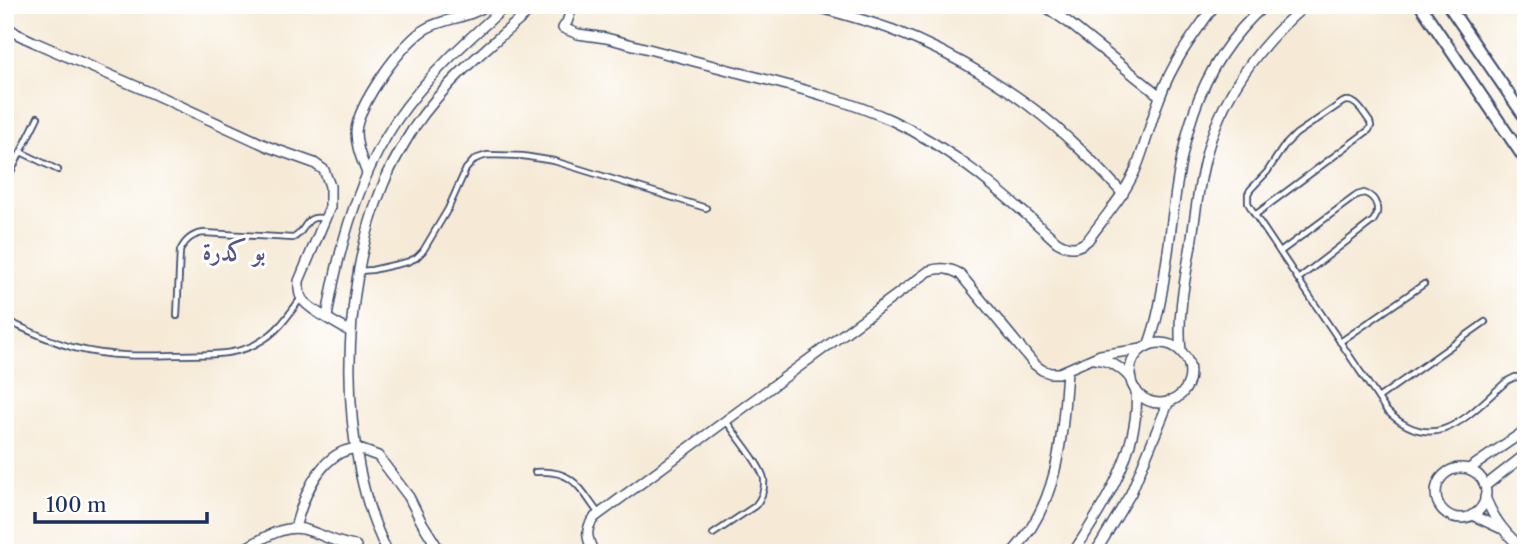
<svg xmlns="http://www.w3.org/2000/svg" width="1531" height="558" font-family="'Libre Caslon Text',Amiri,serif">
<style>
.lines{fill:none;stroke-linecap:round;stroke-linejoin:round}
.service-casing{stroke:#3c4b70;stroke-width:8}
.minor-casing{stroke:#3c4b70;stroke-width:12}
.tertiary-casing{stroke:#3c4b70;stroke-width:14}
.service{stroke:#fff;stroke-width:4.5}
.minor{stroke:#fff;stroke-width:9}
.tertiary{stroke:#fff;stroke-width:10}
.labels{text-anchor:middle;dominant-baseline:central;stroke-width:6;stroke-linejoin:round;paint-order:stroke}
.district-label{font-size:24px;font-weight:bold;fill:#56548c;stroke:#fff}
</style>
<rect width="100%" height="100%" fill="#fff"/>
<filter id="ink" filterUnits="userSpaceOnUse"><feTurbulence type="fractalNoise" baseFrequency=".0143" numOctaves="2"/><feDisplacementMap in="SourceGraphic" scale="14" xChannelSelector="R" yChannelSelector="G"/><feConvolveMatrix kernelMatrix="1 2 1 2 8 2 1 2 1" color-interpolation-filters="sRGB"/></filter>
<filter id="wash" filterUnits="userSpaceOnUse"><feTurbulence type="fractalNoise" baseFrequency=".00686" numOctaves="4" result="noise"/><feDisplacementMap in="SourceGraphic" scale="28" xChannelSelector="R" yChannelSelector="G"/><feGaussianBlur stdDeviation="1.57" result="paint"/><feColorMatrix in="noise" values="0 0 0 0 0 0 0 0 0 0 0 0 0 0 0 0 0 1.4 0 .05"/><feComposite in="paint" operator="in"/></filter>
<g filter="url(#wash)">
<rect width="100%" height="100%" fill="#f6ead6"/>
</g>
<g filter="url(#ink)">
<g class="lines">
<defs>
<g id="service">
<polyline points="1525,50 1526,49"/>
<polyline points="21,152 58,170"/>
<polyline points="5,184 38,117"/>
<path d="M1255,215L1369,130L1371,126L1370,122C1363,113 1356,97 1343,102L1296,134L1284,146L1267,172L1250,190L1248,194V203L1255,215L1386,410C1436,459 1469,414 1507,381L1515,377L1526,378"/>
<path d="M1280,252L1357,195L1364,193C1377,197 1381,211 1373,221L1298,279"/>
<polyline points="359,271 372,270 407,262 416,258 423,251 448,209 466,169 475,159 487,155 523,156 554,161 706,208"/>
<path d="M177,316L180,251C185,240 192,234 204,233L293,238C308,231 303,213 325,219"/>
<path d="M5,320C28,330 51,342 75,348C109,357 143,356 177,355C205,354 237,357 261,341C279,331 289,314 301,298"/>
<polyline points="1340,342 1424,284"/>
<polyline points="1378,398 1485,322"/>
<path d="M535,472C573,469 579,487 599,514"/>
<path d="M713,534L755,506C761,499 765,489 764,479C762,466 735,434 726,421"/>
<polyline points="339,553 342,544"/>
</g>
<g id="minor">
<path d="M573,5L567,22L563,28L578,34L606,38C657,51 708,65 760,78C802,89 851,102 891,120C956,150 1005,195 1057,242C1069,249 1078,249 1088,240C1104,218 1122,198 1134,173C1145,149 1150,122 1160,97C1172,63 1194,34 1215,5"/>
<path d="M810,5C838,13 866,20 893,30C955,54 1022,94 1070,140C1089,157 1106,175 1123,194"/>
<polyline points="1043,5 1069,23 1160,96"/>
<path d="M5,25L17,34L34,42L156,95L269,147L314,163L324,170L330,186V207L299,281C299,287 298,293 302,299C308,309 339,325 351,332"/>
<path d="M367,173C362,160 356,147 356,132C357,105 403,41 427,28C448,17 467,19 487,5"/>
<path d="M327,317C338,250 357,179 396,121C426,77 467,40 507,5"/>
<circle cx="1160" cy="373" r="30"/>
<path d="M1148,346C1160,315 1163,284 1168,252C1180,156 1187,74 1265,5"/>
<path d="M1181,351C1177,315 1185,280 1191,245C1195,217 1198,188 1205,160C1219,99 1259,44 1306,5"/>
<path d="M1094,359C1109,360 1121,367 1131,379"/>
<circle cx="1461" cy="493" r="25"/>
<polyline points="1469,469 1526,430"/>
<polyline points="1485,486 1526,454"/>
<path d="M1485,497C1495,522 1506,534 1526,552"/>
<polyline points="1472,515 1500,528"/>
<path d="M295,528C302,502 314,467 340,453C344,451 351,449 356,448L378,456L409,497L421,521L441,553"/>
<path d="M237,553C256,543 281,524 303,529C322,534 337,544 356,546"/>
<path d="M388,553C336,452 340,289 383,185C391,165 402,147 413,129C446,80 492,43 537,5"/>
<path d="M594,553C587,539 584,529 595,517L929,271C941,267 950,268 960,274L1034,364L1042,370L1050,373H1059L1100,355L1142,349"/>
<path d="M1012,553C1060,501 1062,437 1067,371"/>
<path d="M1073,553C1104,506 1141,448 1136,390"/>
<polyline points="1095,553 1131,493 1169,401"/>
</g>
<g id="tertiary">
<polyline points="1420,5 1526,161"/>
<polyline points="1448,5 1526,119"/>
</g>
</defs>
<use href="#service" class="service-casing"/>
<use href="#minor" class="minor-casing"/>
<use href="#tertiary" class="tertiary-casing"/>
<use href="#service" class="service"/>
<use href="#minor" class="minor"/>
<use href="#tertiary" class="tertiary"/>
</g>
</g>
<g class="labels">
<g class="district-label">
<text x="234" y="251">بو كدرة</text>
</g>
</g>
<rect width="1531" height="558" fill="none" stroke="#fff" stroke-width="28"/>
<path d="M35 512v10h172v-10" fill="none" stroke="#1b2f5e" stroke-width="3.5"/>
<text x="46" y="512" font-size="21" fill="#1b2f5e" stroke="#ffffff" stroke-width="5" paint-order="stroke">100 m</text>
</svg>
